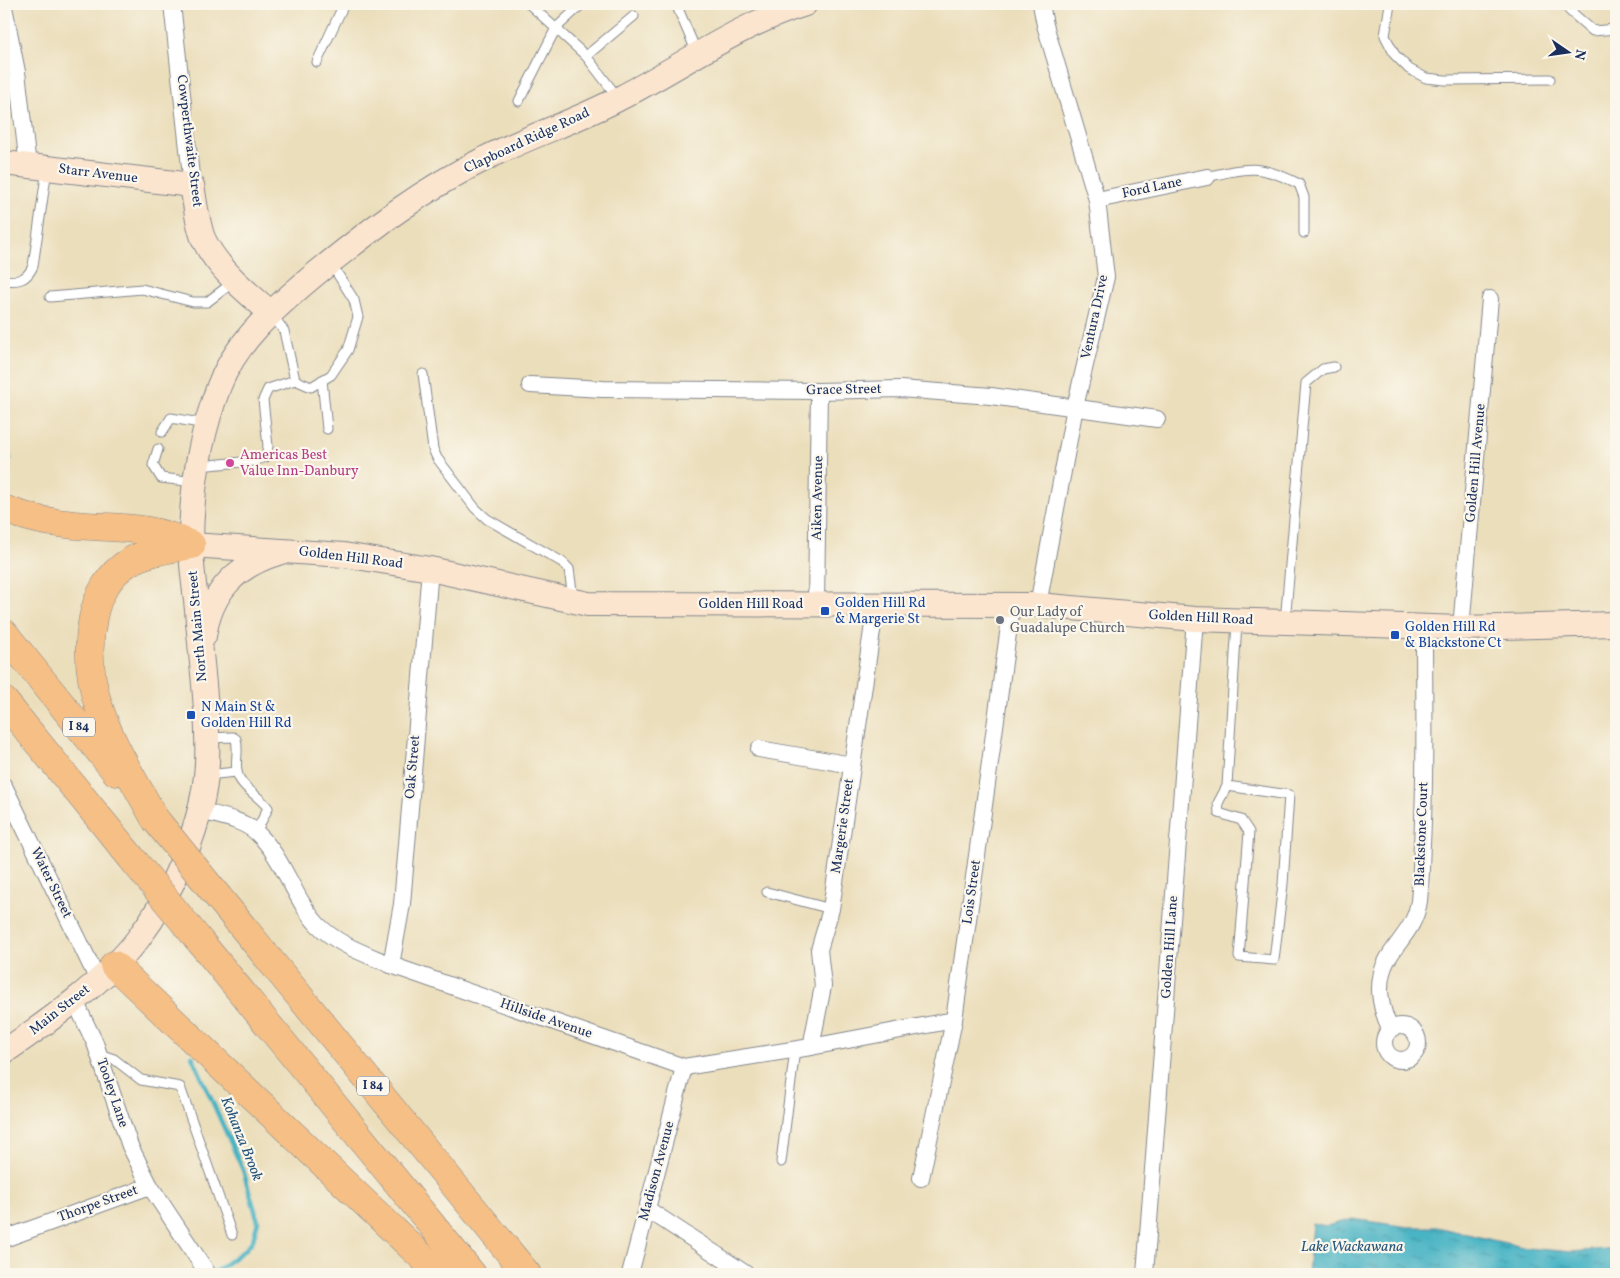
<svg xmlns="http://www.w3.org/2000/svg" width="1620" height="1278" font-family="Vollkorn,serif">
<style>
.water{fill:url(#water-ripples);stroke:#327291}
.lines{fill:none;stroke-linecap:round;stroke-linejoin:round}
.stream{stroke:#48b4c4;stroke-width:4.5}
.lane-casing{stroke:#83868c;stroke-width:11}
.street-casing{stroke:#83868c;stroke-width:18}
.secondary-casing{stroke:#83868c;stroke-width:26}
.highway-casing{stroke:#83868c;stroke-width:29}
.lane{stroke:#fff;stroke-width:9}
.street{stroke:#fff;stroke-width:16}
.secondary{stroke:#fbe5cf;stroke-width:24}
.highway{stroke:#f5bf86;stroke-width:28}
.highway-bridge-casing{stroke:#83868c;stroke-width:29;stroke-linecap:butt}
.highway-bridge{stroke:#f5bf86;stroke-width:28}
.hotel-dot{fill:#d1479c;stroke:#fbf7ec;stroke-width:2}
.transit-dot{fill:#1a4fb4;stroke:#fbf7ec;stroke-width:2}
.worship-dot{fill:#6b7280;stroke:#fbf7ec;stroke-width:2}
.labels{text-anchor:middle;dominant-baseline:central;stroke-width:4.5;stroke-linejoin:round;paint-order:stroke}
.shield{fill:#fbf7ec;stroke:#5e6b89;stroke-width:1}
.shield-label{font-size:12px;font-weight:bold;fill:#1b2f5e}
.street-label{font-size:14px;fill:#1b2f5e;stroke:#fbf7ec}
.hotel-label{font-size:14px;fill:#b23c85;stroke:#fbf7ec;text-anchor:start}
.transit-label{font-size:14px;fill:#164399;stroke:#fbf7ec;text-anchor:start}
.worship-label{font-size:14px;fill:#5b616d;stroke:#fbf7ec;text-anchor:start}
.water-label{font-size:15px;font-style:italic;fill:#28577d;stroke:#fbf7ec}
</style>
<defs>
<pattern id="water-ripples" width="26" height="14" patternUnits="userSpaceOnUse" patternTransform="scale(1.25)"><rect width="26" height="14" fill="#48b4c4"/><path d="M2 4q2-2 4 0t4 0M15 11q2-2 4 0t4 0" fill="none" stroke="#3b93a2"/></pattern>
</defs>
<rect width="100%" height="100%" fill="#fbf7ec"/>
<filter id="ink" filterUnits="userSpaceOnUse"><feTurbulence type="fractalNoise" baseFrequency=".02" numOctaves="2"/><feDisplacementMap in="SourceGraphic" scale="10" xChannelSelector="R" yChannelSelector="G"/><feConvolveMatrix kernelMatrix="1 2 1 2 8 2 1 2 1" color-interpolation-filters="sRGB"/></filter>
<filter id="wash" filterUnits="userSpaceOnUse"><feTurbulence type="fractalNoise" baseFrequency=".0096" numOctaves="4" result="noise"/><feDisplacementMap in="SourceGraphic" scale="20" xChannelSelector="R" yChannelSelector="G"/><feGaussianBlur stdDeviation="1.12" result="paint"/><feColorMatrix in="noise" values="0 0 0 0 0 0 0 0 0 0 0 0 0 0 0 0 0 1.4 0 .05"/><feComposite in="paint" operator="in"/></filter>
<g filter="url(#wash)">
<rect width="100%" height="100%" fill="#ebdebb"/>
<polygon class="water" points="1353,1219 1409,1227 1437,1227 1527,1248 1572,1252 1616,1248 1616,1274 1308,1274 1312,1223 1326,1226"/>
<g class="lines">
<g class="stream">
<polyline points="4,447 10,459"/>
<polyline points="192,1056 243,1170 258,1221 253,1240 246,1249 212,1274"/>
</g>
</g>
</g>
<g filter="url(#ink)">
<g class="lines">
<defs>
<g id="lane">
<polyline points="529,4 586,56 619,99"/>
<polyline points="676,4 697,53"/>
<polyline points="1390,4 1385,36 1395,55 1409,69 1426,78 1445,80 1550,79"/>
<polyline points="1564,4 1570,11 1593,31 1616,29"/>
<polyline points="586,56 634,16"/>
<polyline points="317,62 344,4"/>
<polyline points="519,101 556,28 582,4"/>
<path d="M1207,177C1248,167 1260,164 1299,184L1304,197V233"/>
<path d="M4,280C18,282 27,280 33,266L47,169"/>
<polyline points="50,297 142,289 193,302 207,302 235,281"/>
<polyline points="271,313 284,331 295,380"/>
<polyline points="423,374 433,449 437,458 475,508 487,519 562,562 569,569 573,598"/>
<polyline points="322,380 327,429"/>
<polyline points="162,432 171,418 206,424"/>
<polyline points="158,449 153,465 161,478 195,482"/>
<polyline points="198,466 253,461 266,457 268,446 263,400 268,389 295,380 311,387 331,375 348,350 358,317 354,300 330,262"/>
<polyline points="1285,622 1306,383 1323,369 1334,367"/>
<path d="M209,738L233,737L236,739C239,750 235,761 237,771C239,787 260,796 268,808L256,832"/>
<polyline points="207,775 236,772"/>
<polyline points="1227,786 1289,795 1283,884 1274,960 1239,957 1249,832 1241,820 1219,813 1218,803 1227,786 1237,622"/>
<polyline points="767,892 831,909"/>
<polyline points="99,1054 114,1059 141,1080 180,1087 232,1235"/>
<polyline points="781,1162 795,1049"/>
</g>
<g id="street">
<polyline points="172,4 192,185"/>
<polyline points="4,7 17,72 28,166"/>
<polyline points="1097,200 1207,177"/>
<polyline points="530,385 603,389 819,391 900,389 991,396 1157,419"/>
<polyline points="816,605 819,391"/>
<polyline points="1038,605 1075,407 1106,277 1097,200 1045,25 1041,4"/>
<polyline points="1461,628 1490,299"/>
<polyline points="759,749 852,765"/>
<polyline points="4,786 98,980"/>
<path d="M201,811C218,816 244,820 257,833C284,858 293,898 318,925C338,945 366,954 391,965L684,1067L811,1047L954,1020"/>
<polyline points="391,965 402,904 430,569"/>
<polyline points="74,999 95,1043 130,1146 150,1186 208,1274"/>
<circle cx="1401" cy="1043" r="17"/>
<path d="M1391,1030C1380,1009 1375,982 1387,960C1399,939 1415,928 1419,901C1421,882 1421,863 1422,844C1426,771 1424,699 1424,627"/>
<polyline points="811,1047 823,986 819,950 831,909 876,604"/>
<polyline points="921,1178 954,1020 1012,605"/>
<polyline points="647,1209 746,1274"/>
<polyline points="4,1239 150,1186"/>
<polyline points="630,1274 684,1067"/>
<polyline points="1145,1274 1195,619"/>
</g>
<g id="secondary">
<path d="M4,163L192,185C195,202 197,222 203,238C216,267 246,292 270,312"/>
<polyline points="191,545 344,555 430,569 588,604 1038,605 1195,619 1461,628 1616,624"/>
<path d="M204,636C211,592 235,566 278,553"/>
<path d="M4,1052C46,1023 107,980 138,939C173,893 204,822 207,764C209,713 201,661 197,610C195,589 191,566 191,545C191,492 200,436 219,386C237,340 276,307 313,276C371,229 421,190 488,157C532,135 579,120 622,97C682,66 740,24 805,4"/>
</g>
<g id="highway">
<path d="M4,509C20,515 35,520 52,522C102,531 143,521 191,545"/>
<polyline points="4,633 116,772"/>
<polyline points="4,701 134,861"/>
<path d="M155,819C120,754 77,696 93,618C97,596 109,574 129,562C147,551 171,549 191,545"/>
<polyline points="219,898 527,1274"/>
<polyline points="198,939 472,1274"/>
<polyline points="114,965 440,1274"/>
</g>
</defs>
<use href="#lane" class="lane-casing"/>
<use href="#street" class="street-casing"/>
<use href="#secondary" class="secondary-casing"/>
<use href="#highway" class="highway-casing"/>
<use href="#lane" class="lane"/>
<use href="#street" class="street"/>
<use href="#secondary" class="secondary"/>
<use href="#highway" class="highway"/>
<defs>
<g id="highway-bridge">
<polyline points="155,819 219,898"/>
<polyline points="134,861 198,939"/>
</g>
</defs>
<use href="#highway-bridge" class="highway-bridge-casing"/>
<use href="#highway-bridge" class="highway-bridge"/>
</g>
</g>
<circle class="hotel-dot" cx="230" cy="463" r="5"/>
<g class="transit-dot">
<rect x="820" y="606" width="10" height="10" rx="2.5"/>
<rect x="1390" y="630" width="10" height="10" rx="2.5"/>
<rect x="186" y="710" width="10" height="10" rx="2.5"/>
</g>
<circle class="worship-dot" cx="1000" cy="620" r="5"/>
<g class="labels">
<g class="shield">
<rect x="63" y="717.5" width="32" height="19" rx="4"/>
<rect x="357" y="1076.5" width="32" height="19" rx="4"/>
</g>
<g class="shield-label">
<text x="79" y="727">I 84</text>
<text x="373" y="1086">I 84</text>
</g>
<g class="street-label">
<text transform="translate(189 141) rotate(83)">Cowperthwaite Street</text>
<text transform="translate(527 141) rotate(-25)">Clapboard Ridge Road</text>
<text transform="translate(98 174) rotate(7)">Starr Avenue</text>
<text transform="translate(1152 188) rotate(-12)">Ford Lane</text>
<text transform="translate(1095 317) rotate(-78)">Ventura Drive</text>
<text transform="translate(844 390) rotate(-1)">Grace Street</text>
<text transform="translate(1476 463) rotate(-85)">Golden Hill Avenue</text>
<text transform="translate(818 498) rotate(-89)">Aiken Avenue</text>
<text transform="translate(351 558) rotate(7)">Golden Hill Road</text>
<text x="751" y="604">Golden Hill Road</text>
<text transform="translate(1201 618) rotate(3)">Golden Hill Road</text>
<text transform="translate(198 626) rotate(-95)">North Main Street</text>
<text transform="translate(413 767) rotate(-85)">Oak Street</text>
<text transform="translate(843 826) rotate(-82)">Margerie Street</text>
<text transform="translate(1422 834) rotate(-88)">Blackstone Court</text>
<text transform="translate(51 883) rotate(64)">Water Street</text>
<text transform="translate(972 892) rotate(-82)">Lois Street</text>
<text transform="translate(1170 947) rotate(-86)">Golden Hill Lane</text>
<text transform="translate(60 1010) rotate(-38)">Main Street</text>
<text transform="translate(546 1019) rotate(19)">Hillside Avenue</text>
<text transform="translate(112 1093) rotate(71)">Tooley Lane</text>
<text transform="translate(657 1171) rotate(-75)">Madison Avenue</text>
<text transform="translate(98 1204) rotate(-20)">Thorpe Street</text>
</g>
<g class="hotel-label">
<text x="240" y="455">Americas Best<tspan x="240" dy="16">Value Inn-Danbury</tspan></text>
</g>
<g class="transit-label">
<text x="835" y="603">Golden Hill Rd<tspan x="835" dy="16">&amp; Margerie St</tspan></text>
<text x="1405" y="627">Golden Hill Rd<tspan x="1405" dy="16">&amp; Blackstone Ct</tspan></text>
<text x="201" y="707">N Main St &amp;<tspan x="201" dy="16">Golden Hill Rd</tspan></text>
</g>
<g class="worship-label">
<text x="1010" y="612">Our Lady of<tspan x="1010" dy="16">Guadalupe Church</tspan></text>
</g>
<g class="water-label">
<text transform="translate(241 1139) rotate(68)">Kohanza Brook</text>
<text x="1352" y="1247">Lake Wackawana</text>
</g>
</g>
<rect width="1620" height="1278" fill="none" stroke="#fbf7ec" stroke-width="20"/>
<g transform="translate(1568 52) rotate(103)" stroke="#fbf7ec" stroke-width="4" paint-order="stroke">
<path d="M0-4L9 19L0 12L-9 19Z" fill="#1b2f5e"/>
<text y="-8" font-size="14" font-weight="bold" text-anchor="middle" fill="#1b2f5e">N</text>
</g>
</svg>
